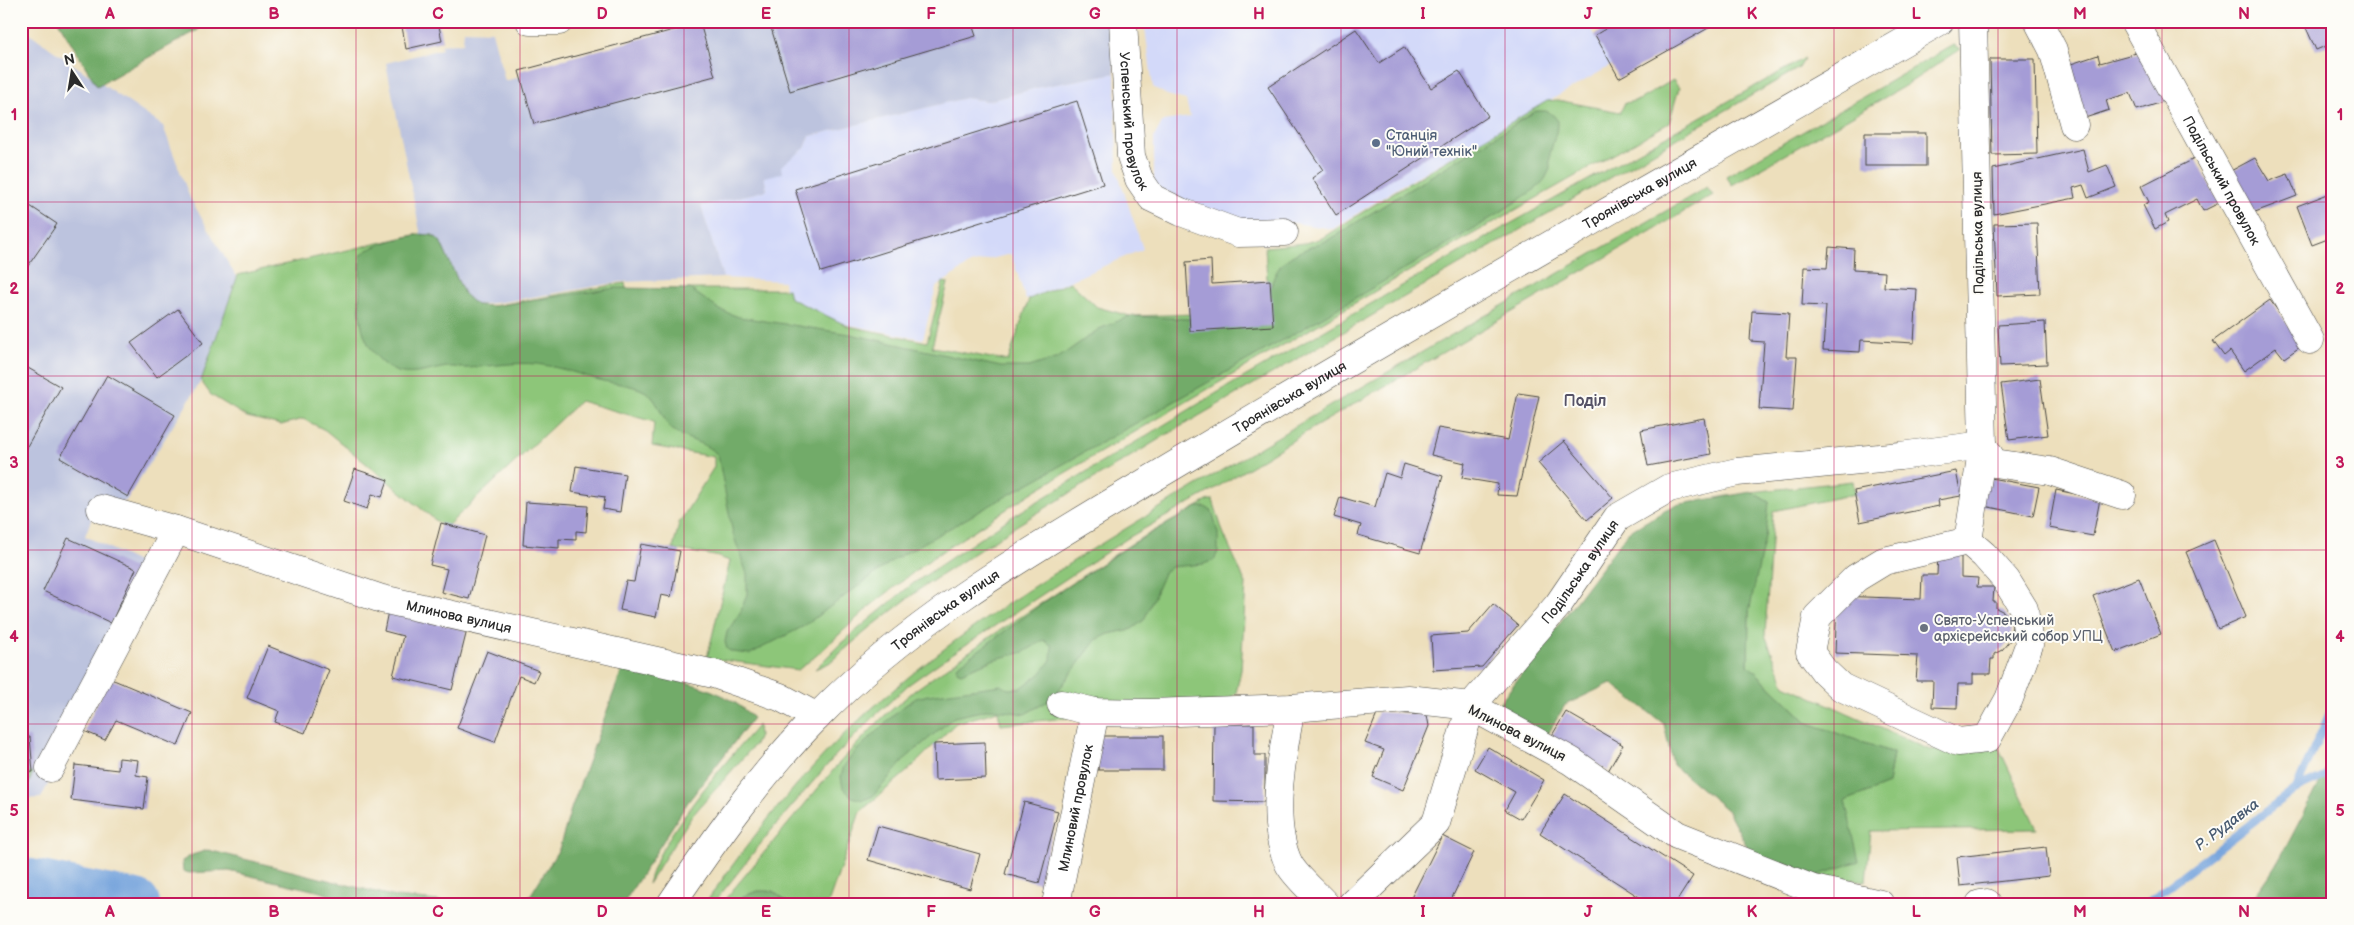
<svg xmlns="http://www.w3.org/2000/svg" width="2354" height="925" font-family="'Balsamiq Sans',sans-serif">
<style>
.built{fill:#d3d9f9}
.industrial{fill:#bcc3de}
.green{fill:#8dc679;stroke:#5c7852}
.forest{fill:#72ab69;stroke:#4e6b4a}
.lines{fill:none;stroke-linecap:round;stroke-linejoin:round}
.stream{stroke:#72a1db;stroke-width:8}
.river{stroke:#72a1db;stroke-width:48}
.building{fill:#a59cd6}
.minor-casing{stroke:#484641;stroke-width:29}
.minor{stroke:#fff;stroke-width:28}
.grid{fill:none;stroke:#c2185b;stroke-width:1;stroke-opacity:0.55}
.service-dot{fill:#5c6f8a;stroke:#fdfcf7;stroke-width:2}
.worship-dot{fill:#6b7280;stroke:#fdfcf7;stroke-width:2}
.labels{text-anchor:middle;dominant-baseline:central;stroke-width:4;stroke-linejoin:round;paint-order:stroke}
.street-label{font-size:14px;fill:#2b2b2b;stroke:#fdfcf7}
.service-label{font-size:14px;fill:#4e5e75;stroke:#fdfcf7;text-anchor:start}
.worship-label{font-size:14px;fill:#5b616d;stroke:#fdfcf7;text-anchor:start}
.water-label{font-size:15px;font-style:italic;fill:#475a71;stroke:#fdfcf7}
.quarter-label{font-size:16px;font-weight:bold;fill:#565367;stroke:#fdfcf7}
.neatline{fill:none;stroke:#c2185b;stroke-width:2}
.grid-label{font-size:16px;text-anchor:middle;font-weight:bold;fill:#c2185b}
</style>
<rect width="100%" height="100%" fill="#fdfcf7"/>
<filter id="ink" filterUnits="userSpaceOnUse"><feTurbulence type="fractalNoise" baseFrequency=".02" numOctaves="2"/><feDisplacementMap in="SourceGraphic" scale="10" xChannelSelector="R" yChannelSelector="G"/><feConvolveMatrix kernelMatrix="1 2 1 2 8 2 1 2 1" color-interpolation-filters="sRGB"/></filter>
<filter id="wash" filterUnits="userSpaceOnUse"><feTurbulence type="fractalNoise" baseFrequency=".0096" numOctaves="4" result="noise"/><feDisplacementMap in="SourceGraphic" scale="20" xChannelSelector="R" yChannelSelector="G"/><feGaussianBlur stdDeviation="1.12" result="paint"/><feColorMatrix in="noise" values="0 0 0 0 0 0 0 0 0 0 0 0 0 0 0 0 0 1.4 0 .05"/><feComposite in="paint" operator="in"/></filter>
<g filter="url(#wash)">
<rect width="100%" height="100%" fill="#eddfbc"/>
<g class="built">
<polygon points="1144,21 1587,21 1612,65 1404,184 1333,229 1274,220 1234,220 1219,216 1154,186 1154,137 1163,121 1190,117 1186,100 1167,95 1153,87"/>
<polygon points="1115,73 1117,171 1143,249 1026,300 1011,254 970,264 936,287 923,339 844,324 786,296 784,281 723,278 701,206 767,190 764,177 805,148 810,136 965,98 988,101 1040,87"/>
</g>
<g class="industrial">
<polygon points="21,21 27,31 51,49 163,126 190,198 238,280 201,381 126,501 97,504 85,536 156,571 41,798 21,799"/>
<polygon points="729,21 1108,21 1115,73 1040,87 988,101 965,98 810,136 805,148 781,166 782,173 764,177 767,190 701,206 723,278 620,282 509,301 436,310 386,63 442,49 441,45 463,43 464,30 492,31 505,81"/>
</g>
<g class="green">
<polygon points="1953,45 1961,49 1903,87 1732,185 1726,176"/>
<polygon points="1805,58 1799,68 1166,435 1016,526 920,589 871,627 829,663 815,669 840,644 911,585 1010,518 1215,394 1462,251"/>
<polygon points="1673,80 1679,88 1669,123 1459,242 1036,490 932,558 869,607 817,655 798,670 707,658 730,561 715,556 673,549 679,523 714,467 714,457 652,446 654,422 580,401 445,528 325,430 303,419 281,425 247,417 211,395 201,381 238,275 418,234 433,235 440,241 464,294 476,305 493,306 625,283 626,289 788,289 790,298 848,326 927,342 943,282 948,283 932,347 1008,361 1029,299 1070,282 1097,307 1130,316 1269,312 1265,247 1305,243 1322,238 1394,192 1547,101 1557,100 1620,112 1625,103 1639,100"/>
<path d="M1707,187L1713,195L1308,431L1211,491L1128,538L949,656L908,685L878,713L836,755L774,827L713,904H705C756,830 816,755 885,697C974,619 1078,558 1179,496C1353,390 1531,290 1707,187Z"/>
<polygon points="1853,481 1855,494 1773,511 1765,635 1785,685 1930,750 1996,742 2037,829 1871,831 1866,881 1816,876 1844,801 1888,784 1893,753 1808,723 1748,665 1749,612 1769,502 1751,492"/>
<polygon points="1209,500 1213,500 1223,532 1246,584 1241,670 1236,693 1229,700 1001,725 998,711 956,723 911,768 860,812 828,904 721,904 840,762 883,717 915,690 990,637 1131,544"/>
<path d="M758,725L759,736L756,743L692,816L648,884C658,838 726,762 758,725Z"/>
</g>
<g class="forest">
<polygon points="58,21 207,21 198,30 97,86"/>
<path d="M1536,111H1546L1553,115L1558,121V126L1550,153V169L1545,179L1537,188L1485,222L1285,339L895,559L804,626L750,654L732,652L727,649L725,642L727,632L741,611L747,594V574L733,534L718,455C706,443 690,441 675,432C663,423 661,406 650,395C639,385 617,384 603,381C581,375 560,367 537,364C514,362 492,366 469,368C462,369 454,366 447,367C427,370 406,380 388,367C350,338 361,297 361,255C370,245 420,230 433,236C436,237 438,239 440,241L464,294L476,305L493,306L616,288L690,289L720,310L739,317L850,334L1001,367H1029L1058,358L1099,329L1130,316L1190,319L1268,301C1274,258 1291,255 1328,240Z"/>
<polygon points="1751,492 1769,502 1766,532 1749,612 1748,665 1808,723 1893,753 1888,784 1845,801 1859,861 1816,876 1751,854 1728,811 1673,765 1664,724 1611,683 1565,705 1547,736 1496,708 1628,532 1675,505"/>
<polygon points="1197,507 1205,507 1212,511 1218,533 1218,552 1214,560 1204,564 1171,567 1164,573 1144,620 1132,629 1109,634 1096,640 1052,699 1025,714 991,709 954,717 906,758 873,796 863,800 852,797 843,788 841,777 844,766 854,753 901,708 916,698 928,695 1001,685 1008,689 1021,688 1040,674 1051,660 1052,646 1044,640 1024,652 995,659 961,673 957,671 957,666 1057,593 1132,544"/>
<path d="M623,667C666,679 723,684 753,718L688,802L623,904H525L559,849L571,809Z"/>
<path d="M2333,748V904H2247C2269,881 2283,853 2297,826C2311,800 2325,776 2333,748Z"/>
<polygon points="33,772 21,806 21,773"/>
<polygon points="208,850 396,897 439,901 450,904 356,904 321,892 229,871 189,873 183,871 182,861 192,855"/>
<polygon points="758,891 773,891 789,904 737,904 743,896"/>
</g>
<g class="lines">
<g class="stream">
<polyline points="2296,789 2333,706"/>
<polyline points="2141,904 2147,903 2296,789 2333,772"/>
</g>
<polyline class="river" points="21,881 136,904"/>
</g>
<g id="blocks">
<g class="building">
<polygon points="401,21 438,21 442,41 406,49"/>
<polygon points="769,21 971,21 976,36 790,91"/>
<polygon points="1619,21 1721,21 1619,78 1595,35"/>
<polygon points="2303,21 2333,21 2333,43 2316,50"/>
<polygon points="700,23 715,76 534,124 519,71"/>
<polygon points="1356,29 1379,63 1404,47 1431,88 1459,71 1488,116 1336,215 1312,178 1323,170 1268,87"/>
<polygon points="2140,52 2166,101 2137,110 2130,93 2106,100 2109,110 2082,119 2068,65 2098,55 2100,63"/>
<polygon points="1990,59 2035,59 2037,154 1992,155"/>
<polygon points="1077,101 1103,184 821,272 795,189"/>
<rect x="1865" y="133" width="61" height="33"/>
<polygon points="2083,149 2089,172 2107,165 2116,187 2088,198 2083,185 2073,188 2075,198 1994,214 1993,169"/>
<polygon points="2196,158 2219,203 2203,211 2197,199 2165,215 2168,222 2155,229 2143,205 2149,202 2141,186"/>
<polygon points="2255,158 2269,181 2288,174 2297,196 2250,214 2225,174"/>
<polygon points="2333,192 2333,237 2312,245 2297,206"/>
<polygon points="21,200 57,224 21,276"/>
<polygon points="2037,223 2040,294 1997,296 1994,224"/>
<polygon points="1829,247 1854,249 1853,270 1885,272 1884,287 1917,289 1914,343 1861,340 1860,352 1823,350 1826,306 1802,305 1804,267 1827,268"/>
<polygon points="1211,260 1212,284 1270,280 1273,326 1190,331 1186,262"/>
<polygon points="2270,300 2303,345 2284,358 2276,348 2244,371 2230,351 2224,356 2213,341"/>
<polygon points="178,309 203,343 157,377 131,343"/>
<polygon points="1752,311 1789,313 1786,357 1797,357 1793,411 1759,409 1764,342 1750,341"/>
<polygon points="2045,322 2047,364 2000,366 1998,325"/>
<polygon points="21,364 61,387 26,448 21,445"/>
<polygon points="107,375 175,415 128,497 60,458"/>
<polygon points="2040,379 2048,435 2009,440 2001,384"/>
<polygon points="1518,393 1539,396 1517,496 1497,495 1498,484 1462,478 1465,463 1431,455 1438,428 1508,440"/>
<polygon points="1704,418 1711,454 1648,466 1641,430"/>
<polygon points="1564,441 1613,498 1587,520 1538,463"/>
<polygon points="1404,464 1443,476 1420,553 1358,535 1361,525 1334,517 1340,497 1375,507 1385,473 1400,478"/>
<polygon points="576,466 625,474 620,512 603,509 605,497 572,492"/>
<polygon points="355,469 388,480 382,497 372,494 367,509 344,501"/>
<polygon points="1956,471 1961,496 1938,500 1939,506 1860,522 1854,491"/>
<polygon points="1985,477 2039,487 2033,516 1979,505"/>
<polygon points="2056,490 2100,499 2093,536 2049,528"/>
<polygon points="526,502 588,506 586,532 576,531 576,540 559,539 559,548 523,545"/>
<polygon points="441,523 485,535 469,599 441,592 447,569 430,565"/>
<polygon points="68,538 136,569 111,623 43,591"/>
<polygon points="2214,540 2246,617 2218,629 2186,552"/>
<polygon points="641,544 680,551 671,597 661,595 656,617 620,610 626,581 634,582"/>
<polygon points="1938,553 1961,554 1961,577 1978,578 1977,587 1994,587 1993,602 1996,602 1996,608 2004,612 2012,623 2011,639 2002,650 1994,654 1994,659 1991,659 1990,674 1973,674 1973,684 1958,684 1957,708 1932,707 1933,681 1916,681 1918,656 1835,653 1837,596 1921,599 1922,575 1937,575"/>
<polygon points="2139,578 2161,634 2115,652 2093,596"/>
<polygon points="1493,604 1518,625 1482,667 1433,670 1431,636 1468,633"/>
<polygon points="388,611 467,630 452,690 393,676 403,636 384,631"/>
<polygon points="268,646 329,670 305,733 275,722 279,711 247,698"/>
<polygon points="487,651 539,671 534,682 519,676 495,742 457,728"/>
<polygon points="109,678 192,713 178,746 116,720 105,740 84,731"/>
<polygon points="1378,712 1427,715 1429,726 1403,790 1373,777 1384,750 1365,743"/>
<polygon points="1566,712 1623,745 1608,771 1551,737"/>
<polygon points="1214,724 1254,724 1254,755 1265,755 1265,802 1213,801"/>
<rect x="1098" y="736" width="65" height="34"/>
<polygon points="30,737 33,772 21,773 21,738"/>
<polygon points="985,742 986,778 935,780 934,744"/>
<polygon points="1488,747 1544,780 1521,819 1505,810 1515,792 1475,769"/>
<polygon points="119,758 138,760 136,775 148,777 144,809 71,800 75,765 118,770"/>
<polygon points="1565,794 1693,876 1675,904 1650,904 1540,833"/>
<polygon points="1024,802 1058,811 1039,883 1005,874"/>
<polygon points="878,826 980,854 970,889 868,860"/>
<polygon points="1442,836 1474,852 1449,904 1417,904 1410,900"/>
<polygon points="2046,847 2049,876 1960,886 1957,857"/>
</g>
</g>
</g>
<g filter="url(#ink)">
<use href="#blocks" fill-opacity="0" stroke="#484641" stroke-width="1"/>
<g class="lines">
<defs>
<g id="minor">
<polyline points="530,21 559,21"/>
<path id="s1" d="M1123,21L1131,156L1139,179L1152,198L1181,212L1238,233L1284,232"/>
<polyline points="2038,21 2053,50 2074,125"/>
<path id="s2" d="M2134,21L2310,340"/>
<polyline points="1983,445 1994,463 2050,471 2122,495"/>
<path id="s3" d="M101,509L176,530L382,599L714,674L780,697L817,717"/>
<polyline points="1968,541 1984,555 2006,580 2024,609 2029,645 2009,699 1987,739 1958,742 1841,687 1824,671 1810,652 1817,617 1856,578 1884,561 1968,541 1983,445"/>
<polyline points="1061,704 1095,712 1151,713 1291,708 1408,699 1471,706 1571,761 1677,835 1813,889 1880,904"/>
<path d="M1291,708C1283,752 1268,822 1289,864C1295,876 1315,893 1325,904"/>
<polyline points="50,768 176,530"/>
<path id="s4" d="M671,904C715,839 761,774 816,718C905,626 1017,559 1126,494C1211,443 1297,392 1383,342C1568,234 1754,127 1940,21"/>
<path id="s5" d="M1056,904L1095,712"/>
<path id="s6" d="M1352,904L1436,823L1471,706L1558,605L1617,518L1669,488L1737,472L1900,456L1983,445L1973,21"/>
<polyline points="1980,904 1987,903"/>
</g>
</defs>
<use href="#minor" class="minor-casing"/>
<use href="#minor" class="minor"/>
</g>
</g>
<path class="grid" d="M192,21V904M356,21V904M520,21V904M684,21V904M849,21V904M1013,21V904M1177,21V904M1341,21V904M1505,21V904M1670,21V904M1834,21V904M1998,21V904M2162,21V904M21,202H2333M21,376H2333M21,550H2333M21,724H2333"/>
<circle class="service-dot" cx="1376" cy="143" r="5"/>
<circle class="worship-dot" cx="1924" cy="628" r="5"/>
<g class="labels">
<g class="street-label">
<text stroke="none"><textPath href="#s1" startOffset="101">Успенський провулок</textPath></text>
<text stroke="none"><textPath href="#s2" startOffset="182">Подільський провулок</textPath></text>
<text stroke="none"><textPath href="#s4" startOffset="1215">Троянівська вулиця</textPath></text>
<text transform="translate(1978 233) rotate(-91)">Подільська вулиця</text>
<text stroke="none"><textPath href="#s4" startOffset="810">Троянівська вулиця</textPath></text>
<text stroke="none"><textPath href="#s6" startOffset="412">Подільська вулиця</textPath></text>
<text stroke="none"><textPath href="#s4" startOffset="405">Троянівська вулиця</textPath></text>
<text stroke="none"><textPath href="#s3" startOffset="374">Млинова вулиця</textPath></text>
<text transform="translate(1517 733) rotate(27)">Млинова вулиця</text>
<text stroke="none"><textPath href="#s5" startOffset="98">Млиновий провулок</textPath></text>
</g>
<g class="service-label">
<text x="1386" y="135">Станція<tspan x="1386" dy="16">"Юний технік"</tspan></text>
</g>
<g class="worship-label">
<text x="1934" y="620">Свято-Успенський<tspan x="1934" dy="16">архієрейський собор УПЦ</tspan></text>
</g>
<g class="water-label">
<text transform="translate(2227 825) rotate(-37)">Р. Рудавка</text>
</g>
<g class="quarter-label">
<text x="1585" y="401">Поділ</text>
</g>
</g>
<rect width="2354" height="925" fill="none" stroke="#fdfcf7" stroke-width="55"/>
<g transform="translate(72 72) rotate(348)" stroke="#fdfcf7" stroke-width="4" paint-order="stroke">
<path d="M0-4L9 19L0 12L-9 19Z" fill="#2b2b2b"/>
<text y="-8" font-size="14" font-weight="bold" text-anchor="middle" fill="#2b2b2b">N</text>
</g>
<rect x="28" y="28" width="2298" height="870" class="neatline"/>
<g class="grid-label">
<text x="110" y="19">A</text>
<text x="274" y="19">B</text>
<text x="438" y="19">C</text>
<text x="602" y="19">D</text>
<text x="766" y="19">E</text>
<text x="931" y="19">F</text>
<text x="1095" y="19">G</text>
<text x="1259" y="19">H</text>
<text x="1423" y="19">I</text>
<text x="1588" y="19">J</text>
<text x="1752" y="19">K</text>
<text x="1916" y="19">L</text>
<text x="2080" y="19">M</text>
<text x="2244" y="19">N</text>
<text x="14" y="120">1</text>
<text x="2340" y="120">1</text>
<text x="14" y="294">2</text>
<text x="2340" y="294">2</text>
<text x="14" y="468">3</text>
<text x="2340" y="468">3</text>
<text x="14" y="642">4</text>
<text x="2340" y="642">4</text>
<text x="14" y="816">5</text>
<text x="2340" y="816">5</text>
<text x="110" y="917">A</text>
<text x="274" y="917">B</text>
<text x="438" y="917">C</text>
<text x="602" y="917">D</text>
<text x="766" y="917">E</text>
<text x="931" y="917">F</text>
<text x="1095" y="917">G</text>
<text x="1259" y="917">H</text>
<text x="1423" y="917">I</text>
<text x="1588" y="917">J</text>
<text x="1752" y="917">K</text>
<text x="1916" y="917">L</text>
<text x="2080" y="917">M</text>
<text x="2244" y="917">N</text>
</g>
</svg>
